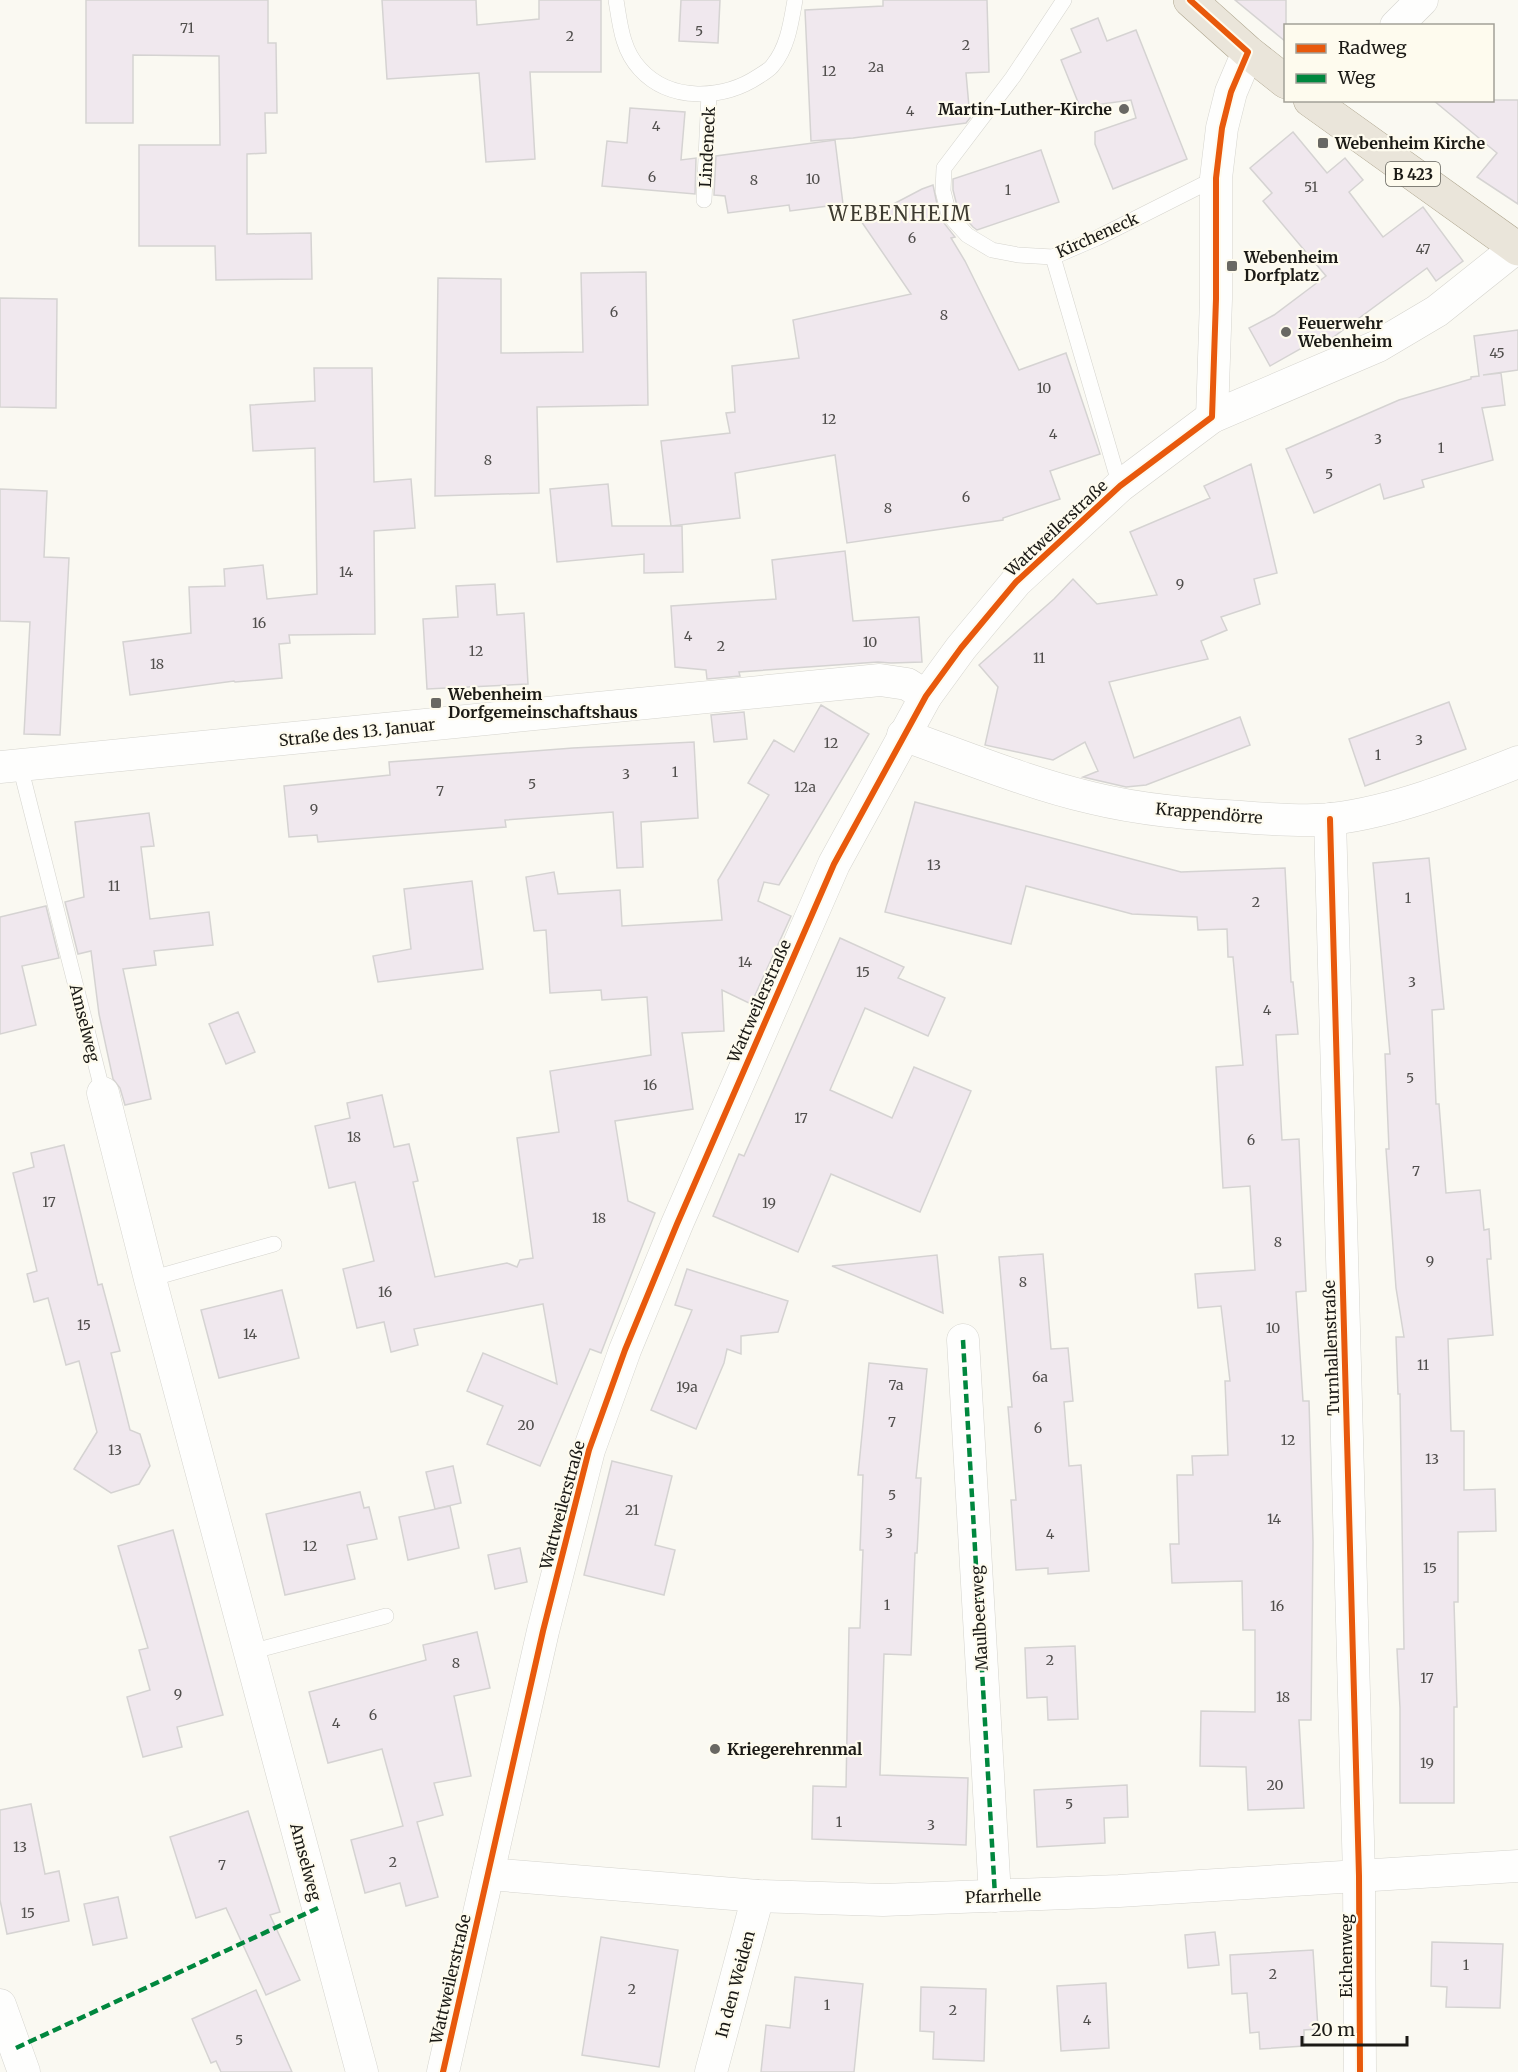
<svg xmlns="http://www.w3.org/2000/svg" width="1518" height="2072" font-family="Merriweather,serif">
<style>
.building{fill:#f0e8ee;stroke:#d5d3d2;stroke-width:1.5}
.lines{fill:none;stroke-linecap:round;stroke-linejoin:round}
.lane-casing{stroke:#d5d4ce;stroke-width:16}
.street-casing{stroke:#d5d4ce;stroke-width:33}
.primary-casing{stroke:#aea58e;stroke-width:34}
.lane{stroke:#fefefd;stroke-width:15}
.street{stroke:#fefefd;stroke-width:32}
.primary{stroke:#eae5da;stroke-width:33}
.quiet{stroke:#00873e;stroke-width:4.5;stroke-dasharray:9 4.5;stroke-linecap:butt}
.cycleway-casing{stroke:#fefbee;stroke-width:10}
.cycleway{stroke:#e8590c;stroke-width:6}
.poi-dot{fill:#696863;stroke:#fefbee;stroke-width:2}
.labels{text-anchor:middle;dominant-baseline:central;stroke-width:4.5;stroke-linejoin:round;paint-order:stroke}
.number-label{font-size:14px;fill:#504e4c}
.shield{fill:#fefbee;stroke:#5f5e57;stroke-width:1.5}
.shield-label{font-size:15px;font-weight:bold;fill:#1b1a16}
.poi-label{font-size:16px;font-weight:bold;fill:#1b1a16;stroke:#fefbee;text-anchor:start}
.street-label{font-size:16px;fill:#1b1a16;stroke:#fefbee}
.quarter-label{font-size:20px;letter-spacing:1.5px;fill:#3e3b31;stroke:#fefbee}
</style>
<rect width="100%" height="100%" fill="#faf9f2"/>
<g class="building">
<polygon points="86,0 268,0 268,43 276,43 277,113 265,113 266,153 247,154 247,234 311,233 312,279 216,280 215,246 139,246 139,145 220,145 219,56 133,55 133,123 86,123"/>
<polygon points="382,0 476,0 477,25 539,19 539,0 601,0 601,72 530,72 535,159 486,162 479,73 387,79"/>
<polygon points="681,0 720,0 718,43 679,41"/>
<polygon points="883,0 987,0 989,72 966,73 970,118 966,123 853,138 811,141 805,10 883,6"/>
<polygon points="1235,0 1286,0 1286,42"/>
<polygon points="1098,18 1107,41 1136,30 1187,159 1113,189 1095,144 1095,132 1136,118 1131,100 1080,107 1061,60 1081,52 1071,29"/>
<polygon points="1433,100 1518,100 1518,204 1477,177 1497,153"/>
<polygon points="630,108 685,112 681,160 696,158 695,194 602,186 607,141 627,143"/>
<polygon points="1293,132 1327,173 1345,158 1363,180 1349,192 1383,237 1423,207 1463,261 1436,281 1427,268 1328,341 1323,336 1270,366 1249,328 1274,315 1326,276 1263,201 1272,193 1250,168"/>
<polygon points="835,140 843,204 790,211 789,205 728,213 725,196 714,195 716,156"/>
<polygon points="1041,150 1059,202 977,230 973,227 958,210 953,190 953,179"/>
<polygon points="933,185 940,218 955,237 951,238 965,261 1019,370 1066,353 1100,454 1050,471 1060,499 1003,518 1003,520 847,543 835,455 735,473 740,518 671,526 661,441 730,433 726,413 735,412 732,366 799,358 793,320 911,294 861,221 922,189"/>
<polygon points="646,272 648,405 537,407 539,493 435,496 438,278 501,279 501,353 583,352 581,273"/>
<polygon points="0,298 57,299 56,408 0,407"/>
<polygon points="1518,330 1518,370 1483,375 1501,373 1505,405 1482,408 1493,460 1422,480 1424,487 1384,499 1380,484 1314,513 1286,449 1399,400 1471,379 1471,377 1479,376 1474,336"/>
<polygon points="314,368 372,368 374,482 411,479 415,528 374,531 375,634 289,635 290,643 279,644 282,678 235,682 234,681 130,695 123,642 191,633 189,587 225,586 224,569 263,565 267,599 317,594 315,448 253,451 250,405 315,401"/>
<polygon points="1251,464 1277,573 1254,579 1260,604 1221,617 1227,630 1201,641 1208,659 1109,682 1134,758 1240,717 1250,745 1146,785 1126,787 1083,777 1098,771 1085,742 1053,760 985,745 998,687 979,665 1054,599 1073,579 1097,604 1157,595 1130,532 1210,498 1204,486"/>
<polygon points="608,484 612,526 682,526 683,572 644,573 644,554 557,562 550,489"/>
<polygon points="0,489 47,491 44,557 69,558 60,735 24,734 30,622 0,621"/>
<polygon points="845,551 853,621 919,617 922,662 891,663 878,662 739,672 740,676 707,679 706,670 675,667 671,606 776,599 772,560"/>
<polygon points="495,584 497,615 524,613 528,684 427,689 423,619 458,617 456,586"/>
<polygon points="1449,702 1466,749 1365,786 1349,739"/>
<polygon points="821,705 869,734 779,885 764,882 758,901 791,916 751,1004 722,990 724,1031 682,1033 693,1109 615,1121 628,1201 655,1213 601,1353 590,1349 540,1466 487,1444 503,1406 467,1391 483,1353 557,1384 543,1304 414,1329 418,1345 391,1352 384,1322 357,1328 343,1269 374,1261 355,1182 329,1188 315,1126 350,1118 347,1103 382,1095 394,1147 409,1144 418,1181 413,1182 435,1277 507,1263 517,1267 520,1260 533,1258 517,1138 559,1132 550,1071 651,1055 647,997 602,1000 601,990 550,993 546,930 534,931 526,877 554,872 558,894 620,890 622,926 722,920 718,880 769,795 748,783 774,740 794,752"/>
<polygon points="744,712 747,739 714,742 711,715"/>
<polygon points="694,742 698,818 641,822 643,867 617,868 613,812 505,820 506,827 318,842 317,835 289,837 284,786 390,775 389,762 573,748"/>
<polygon points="915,802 1181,872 1285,868 1291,982 1293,982 1298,1034 1276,1035 1282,1140 1299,1139 1306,1291 1296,1292 1303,1401 1309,1401 1313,1542 1311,1720 1299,1720 1304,1808 1248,1810 1246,1767 1200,1766 1201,1711 1255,1712 1255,1630 1243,1630 1242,1581 1172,1583 1170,1544 1179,1544 1177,1475 1193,1475 1192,1456 1228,1455 1225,1381 1230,1381 1221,1306 1198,1308 1195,1274 1255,1270 1250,1186 1223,1188 1216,1067 1243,1065 1233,957 1228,957 1227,929 1198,930 1197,917 1132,914 1026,886 1011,944 885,912"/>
<polygon points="149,813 154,846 141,847 150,919 209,912 213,945 154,951 156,965 123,969 151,1099 125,1105 120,1088 113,1079 99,1014 91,951 78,954 65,902 84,897 75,822"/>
<polygon points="1429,858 1444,1009 1432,1010 1436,1104 1439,1104 1446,1193 1480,1190 1484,1230 1489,1229 1491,1259 1487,1259 1493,1335 1448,1339 1451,1431 1464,1431 1464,1490 1495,1489 1496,1531 1458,1532 1458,1602 1454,1602 1457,1707 1454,1707 1454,1803 1400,1803 1400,1708 1397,1649 1404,1649 1400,1394 1398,1394 1396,1337 1404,1337 1396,1288 1386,1149 1389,1149 1385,1054 1390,1054 1373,863"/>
<polygon points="472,881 483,969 378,982 373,956 411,949 404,889"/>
<polygon points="46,906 59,958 22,966 36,1025 0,1034 0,917"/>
<polygon points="840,938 904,967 898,978 945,998 928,1036 865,1008 830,1090 892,1118 914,1067 971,1091 920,1212 831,1174 798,1252 713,1216 739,1154 744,1156"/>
<polygon points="238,1012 255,1052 226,1064 209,1024"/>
<polygon points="64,1145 98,1285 102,1284 120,1351 111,1353 130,1430 140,1434 150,1466 139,1484 111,1493 74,1469 97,1432 79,1361 66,1365 48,1298 34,1302 27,1274 37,1271 13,1173 34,1167 31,1153"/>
<polygon points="1043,1254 1051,1349 1068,1348 1073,1401 1064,1402 1069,1466 1081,1465 1089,1571 1048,1574 1048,1568 1016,1570 1011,1500 1016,1500 1008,1407 1012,1407 999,1257"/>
<polygon points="937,1255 943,1313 832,1266"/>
<polygon points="687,1269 788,1301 778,1332 741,1336 741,1354 727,1349 724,1363 696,1429 651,1410 692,1310 675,1305"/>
<polygon points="282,1290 299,1358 219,1378 201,1310"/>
<polygon points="869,1363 927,1369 916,1478 921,1478 917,1553 915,1553 911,1655 884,1654 880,1775 968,1778 966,1845 812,1839 813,1786 846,1787 849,1628 860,1628 863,1550 860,1550 863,1475 858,1475"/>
<polygon points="612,1461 672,1476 655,1545 675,1550 664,1595 584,1575"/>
<polygon points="453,1466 461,1503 435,1509 426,1472"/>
<polygon points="360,1492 364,1508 369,1507 377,1539 347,1545 355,1579 285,1595 266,1514"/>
<polygon points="450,1506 459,1548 408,1560 399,1517"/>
<polygon points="173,1530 223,1715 177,1727 182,1747 143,1757 127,1697 150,1690 139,1650 148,1648 118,1546"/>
<polygon points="520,1548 527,1582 495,1589 488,1555"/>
<polygon points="477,1632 490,1688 454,1696 471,1776 434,1783 443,1815 417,1822 438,1897 406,1906 400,1883 365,1893 351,1840 403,1826 386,1764 382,1749 328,1763 309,1692 426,1660 423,1645"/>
<polygon points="1075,1646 1078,1719 1048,1720 1047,1697 1027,1698 1025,1648"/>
<polygon points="1127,1785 1128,1817 1104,1818 1105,1843 1037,1847 1034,1790"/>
<polygon points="31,1804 45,1874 59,1871 69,1921 7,1934 0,1900 0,1810"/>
<polygon points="248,1811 280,1912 270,1915 300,1980 266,1995 226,1908 196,1918 170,1837"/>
<polygon points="118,1897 127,1938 93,1945 84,1904"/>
<polygon points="1215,1932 1219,1965 1188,1968 1185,1935"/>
<polygon points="601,1937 678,1950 659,2067 582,2055"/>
<polygon points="1432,1942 1503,1944 1500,2008 1446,2007 1447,1987 1431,1986"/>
<polygon points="1313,1950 1318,2029 1304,2030 1304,2046 1260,2049 1259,2032 1250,2033 1247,1993 1232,1994 1230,1955"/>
<polygon points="795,1977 863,1984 854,2072 761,2072 766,2025 790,2028"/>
<polygon points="1106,1983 1109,2048 1061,2051 1057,1986"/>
<polygon points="921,1987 986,1989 984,2061 933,2059 934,2032 920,2031"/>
<polygon points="256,1990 292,2072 221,2072 216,2061 211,2063 192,2019"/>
</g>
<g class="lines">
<defs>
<g id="lane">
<path d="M616,0C620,24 622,50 640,69C670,102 723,100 759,76C763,73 770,70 773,65C788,47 791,22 795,0"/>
<polyline points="1064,0 1013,77 944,168 943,191 949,215 967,235 992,250 1018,255 1053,257 1097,238 1216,178"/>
<polyline points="704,200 709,94"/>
<polyline points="1053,257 1120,486"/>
<polyline points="20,766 103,1093"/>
<polyline points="150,1279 274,1244"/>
<polyline points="250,1652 386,1616"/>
</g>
<g id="street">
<polyline points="1396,26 1422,0"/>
<polyline points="1212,417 1216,299 1216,178 1222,128 1231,92 1248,52"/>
<path d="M903,735C965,757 1028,783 1092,798C1141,810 1191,814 1241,817C1267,819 1306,822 1332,819C1396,811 1458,786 1518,762"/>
<polyline points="0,767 880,680 907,684 926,696"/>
<polyline points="1330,819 1359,1876 1360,2072"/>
<polyline points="103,1093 150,1279 362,2072"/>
<polyline points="963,1340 995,1896"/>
<polyline points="488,1874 758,1896 883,1900 1119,1891 1518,1866"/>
<polyline points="0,2005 24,2072"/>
<polyline points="443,2072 543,1631 589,1450 625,1350 677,1224 834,864 926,696 961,648 1016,582 1120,486 1212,417 1378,346 1437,311 1516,248"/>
<polyline points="711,2072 758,1896"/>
</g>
<g id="primary">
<polyline points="1190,0 1248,52 1286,82"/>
<polyline points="1310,100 1518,249"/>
</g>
</defs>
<use href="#lane" class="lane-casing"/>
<use href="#street" class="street-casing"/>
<use href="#primary" class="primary-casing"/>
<use href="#lane" class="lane"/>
<use href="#street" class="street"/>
<use href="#primary" class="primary"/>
<g class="quiet">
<polyline points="963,1340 995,1896"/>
<polyline points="16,2048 318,1908"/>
</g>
<defs>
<g id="cycleway">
<polyline points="1330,819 1359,1876 1360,2072"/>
<polyline points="443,2072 543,1631 589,1450 625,1350 677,1224 834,864 926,696 961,648 1016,582 1120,486 1212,417 1216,299 1216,178 1222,128 1231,92 1248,52 1190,0"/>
</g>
</defs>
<use href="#cycleway" class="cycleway-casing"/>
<use href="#cycleway" class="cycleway"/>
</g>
<g class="poi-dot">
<circle cx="1124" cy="109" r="6"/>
<rect x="1317" y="137" width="12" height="12" rx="3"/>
<rect x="1226" y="260" width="12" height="12" rx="3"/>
<circle cx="1286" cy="332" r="6"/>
<rect x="430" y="697" width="12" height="12" rx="3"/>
<circle cx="715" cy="1749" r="6"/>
</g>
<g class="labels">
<g class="number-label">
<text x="187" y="28">71</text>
<text x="699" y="31">5</text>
<text x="570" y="36">2</text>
<text x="966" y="45">2</text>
<text x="876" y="67">2a</text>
<text x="829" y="71">12</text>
<text x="910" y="111">4</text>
<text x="656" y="126">4</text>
<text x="652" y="177">6</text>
<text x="813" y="179">10</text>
<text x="754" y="180">8</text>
<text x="1311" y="187">51</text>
<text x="1008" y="190">1</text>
<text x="912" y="238">6</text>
<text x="1423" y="249">47</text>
<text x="614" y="312">6</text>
<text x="944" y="315">8</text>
<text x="1497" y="353">45</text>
<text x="1044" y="388">10</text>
<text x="829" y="419">12</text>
<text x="1053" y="434">4</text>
<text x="1378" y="439">3</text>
<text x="1441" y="448">1</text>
<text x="488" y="460">8</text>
<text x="1329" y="474">5</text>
<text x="966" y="497">6</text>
<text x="888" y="508">8</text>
<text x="346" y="572">14</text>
<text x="1180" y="584">9</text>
<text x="259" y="623">16</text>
<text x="688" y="636">4</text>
<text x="870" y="642">10</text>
<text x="721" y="646">2</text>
<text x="476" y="651">12</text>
<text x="1039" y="658">11</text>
<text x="157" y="664">18</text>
<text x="1419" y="740">3</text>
<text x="831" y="743">12</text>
<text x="1378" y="755">1</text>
<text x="675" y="772">1</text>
<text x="626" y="774">3</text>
<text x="532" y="784">5</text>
<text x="805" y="787">12a</text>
<text x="440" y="791">7</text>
<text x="314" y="809">9</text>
<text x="934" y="865">13</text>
<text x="114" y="886">11</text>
<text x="1408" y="898">1</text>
<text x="1256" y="902">2</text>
<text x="745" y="962">14</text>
<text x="863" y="972">15</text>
<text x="1412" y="982">3</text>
<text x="1267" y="1010">4</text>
<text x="1410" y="1078">5</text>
<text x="650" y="1085">16</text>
<text x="801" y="1118">17</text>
<text x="354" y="1137">18</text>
<text x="1251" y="1140">6</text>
<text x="1416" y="1171">7</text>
<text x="49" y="1202">17</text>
<text x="769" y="1203">19</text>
<text x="599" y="1218">18</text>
<text x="1278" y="1242">8</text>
<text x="1430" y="1261">9</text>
<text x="1023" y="1282">8</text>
<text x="385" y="1292">16</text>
<text x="84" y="1325">15</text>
<text x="1273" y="1328">10</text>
<text x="250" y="1334">14</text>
<text x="1423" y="1365">11</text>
<text x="1040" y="1377">6a</text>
<text x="896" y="1385">7a</text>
<text x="687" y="1387">19a</text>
<text x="892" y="1422">7</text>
<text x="526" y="1425">20</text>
<text x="1038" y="1428">6</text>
<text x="1288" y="1440">12</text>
<text x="115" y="1450">13</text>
<text x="1432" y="1459">13</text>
<text x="892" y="1495">5</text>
<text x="632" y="1510">21</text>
<text x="1274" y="1519">14</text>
<text x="889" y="1533">3</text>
<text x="1050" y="1534">4</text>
<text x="310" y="1546">12</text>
<text x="1430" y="1568">15</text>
<text x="887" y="1605">1</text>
<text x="1277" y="1606">16</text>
<text x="1050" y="1660">2</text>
<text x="456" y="1663">8</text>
<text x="1427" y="1678">17</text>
<text x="178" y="1694">9</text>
<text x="1283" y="1697">18</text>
<text x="373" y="1715">6</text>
<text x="336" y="1723">4</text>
<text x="1427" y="1763">19</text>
<text x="1275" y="1785">20</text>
<text x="1069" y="1804">5</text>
<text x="839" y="1822">1</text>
<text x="931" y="1825">3</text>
<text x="20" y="1847">13</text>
<text x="393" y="1862">2</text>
<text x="222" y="1865">7</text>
<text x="28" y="1913">15</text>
<text x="1466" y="1965">1</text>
<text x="1273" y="1974">2</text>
<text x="632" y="1989">2</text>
<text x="827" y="2005">1</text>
<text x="953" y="2010">2</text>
<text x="1087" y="2020">4</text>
<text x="239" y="2040">5</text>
</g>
<rect class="shield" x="1386" y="162" width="54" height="24" rx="4.5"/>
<g class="shield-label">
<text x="1413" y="174">B 423</text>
</g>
<g class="poi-label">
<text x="1112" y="109" text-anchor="end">Martin-Luther-Kirche</text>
<text x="1335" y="143">Webenheim Kirche</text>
<text x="1244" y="257">Webenheim<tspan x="1244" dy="18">Dorfplatz</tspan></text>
<text x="1298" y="323">Feuerwehr<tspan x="1298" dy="18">Webenheim</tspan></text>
<text x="448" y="694">Webenheim<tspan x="448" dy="18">Dorfgemeinschaftshaus</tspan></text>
<text x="727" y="1749">Kriegerehrenmal</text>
</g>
<g class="street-label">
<text transform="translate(707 147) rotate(-87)">Lindeneck</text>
<text transform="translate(1097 235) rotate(-24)">Kircheneck</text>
<text transform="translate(1056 528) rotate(-43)">Wattweilerstraße</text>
<text transform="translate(357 732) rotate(-6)">Straße des 13. Januar</text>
<text transform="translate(1209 813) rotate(5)">Krappendörre</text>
<text transform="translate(759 1001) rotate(-66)">Wattweilerstraße</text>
<text transform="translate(85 1023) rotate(76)">Amselweg</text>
<text transform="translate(1331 1348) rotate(-92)">Turnhallenstraße</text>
<text transform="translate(562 1505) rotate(-75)">Wattweilerstraße</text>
<text transform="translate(979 1618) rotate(-93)">Maulbeerweg</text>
<text transform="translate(306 1862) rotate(75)">Amselweg</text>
<text transform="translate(1003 1896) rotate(-2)">Pfarrhelle</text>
<text transform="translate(1346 1956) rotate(-90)">Eichenweg</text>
<text transform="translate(450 1979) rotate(-77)">Wattweilerstraße</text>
<text transform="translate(735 1984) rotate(-75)">In den Weiden</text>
</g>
<g class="quarter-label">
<text x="900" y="213">WEBENHEIM</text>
</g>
</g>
<rect x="1284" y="24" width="210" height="78" fill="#fefbee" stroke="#a3a198" stroke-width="1.5"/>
<rect x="1296" y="44" width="30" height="9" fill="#e8590c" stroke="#a3a198" stroke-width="1.5"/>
<text x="1338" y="54" font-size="18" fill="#1b1a16">Radweg</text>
<rect x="1296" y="74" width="30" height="9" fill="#00873e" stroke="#a3a198" stroke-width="1.5"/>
<text x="1338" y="84" font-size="18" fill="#1b1a16">Weg</text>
<path d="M1302 2036v9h105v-9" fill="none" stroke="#1b1a16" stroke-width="3"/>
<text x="1311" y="2036" font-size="18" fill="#1b1a16" stroke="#fefbee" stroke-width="4.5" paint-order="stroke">20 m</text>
</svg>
